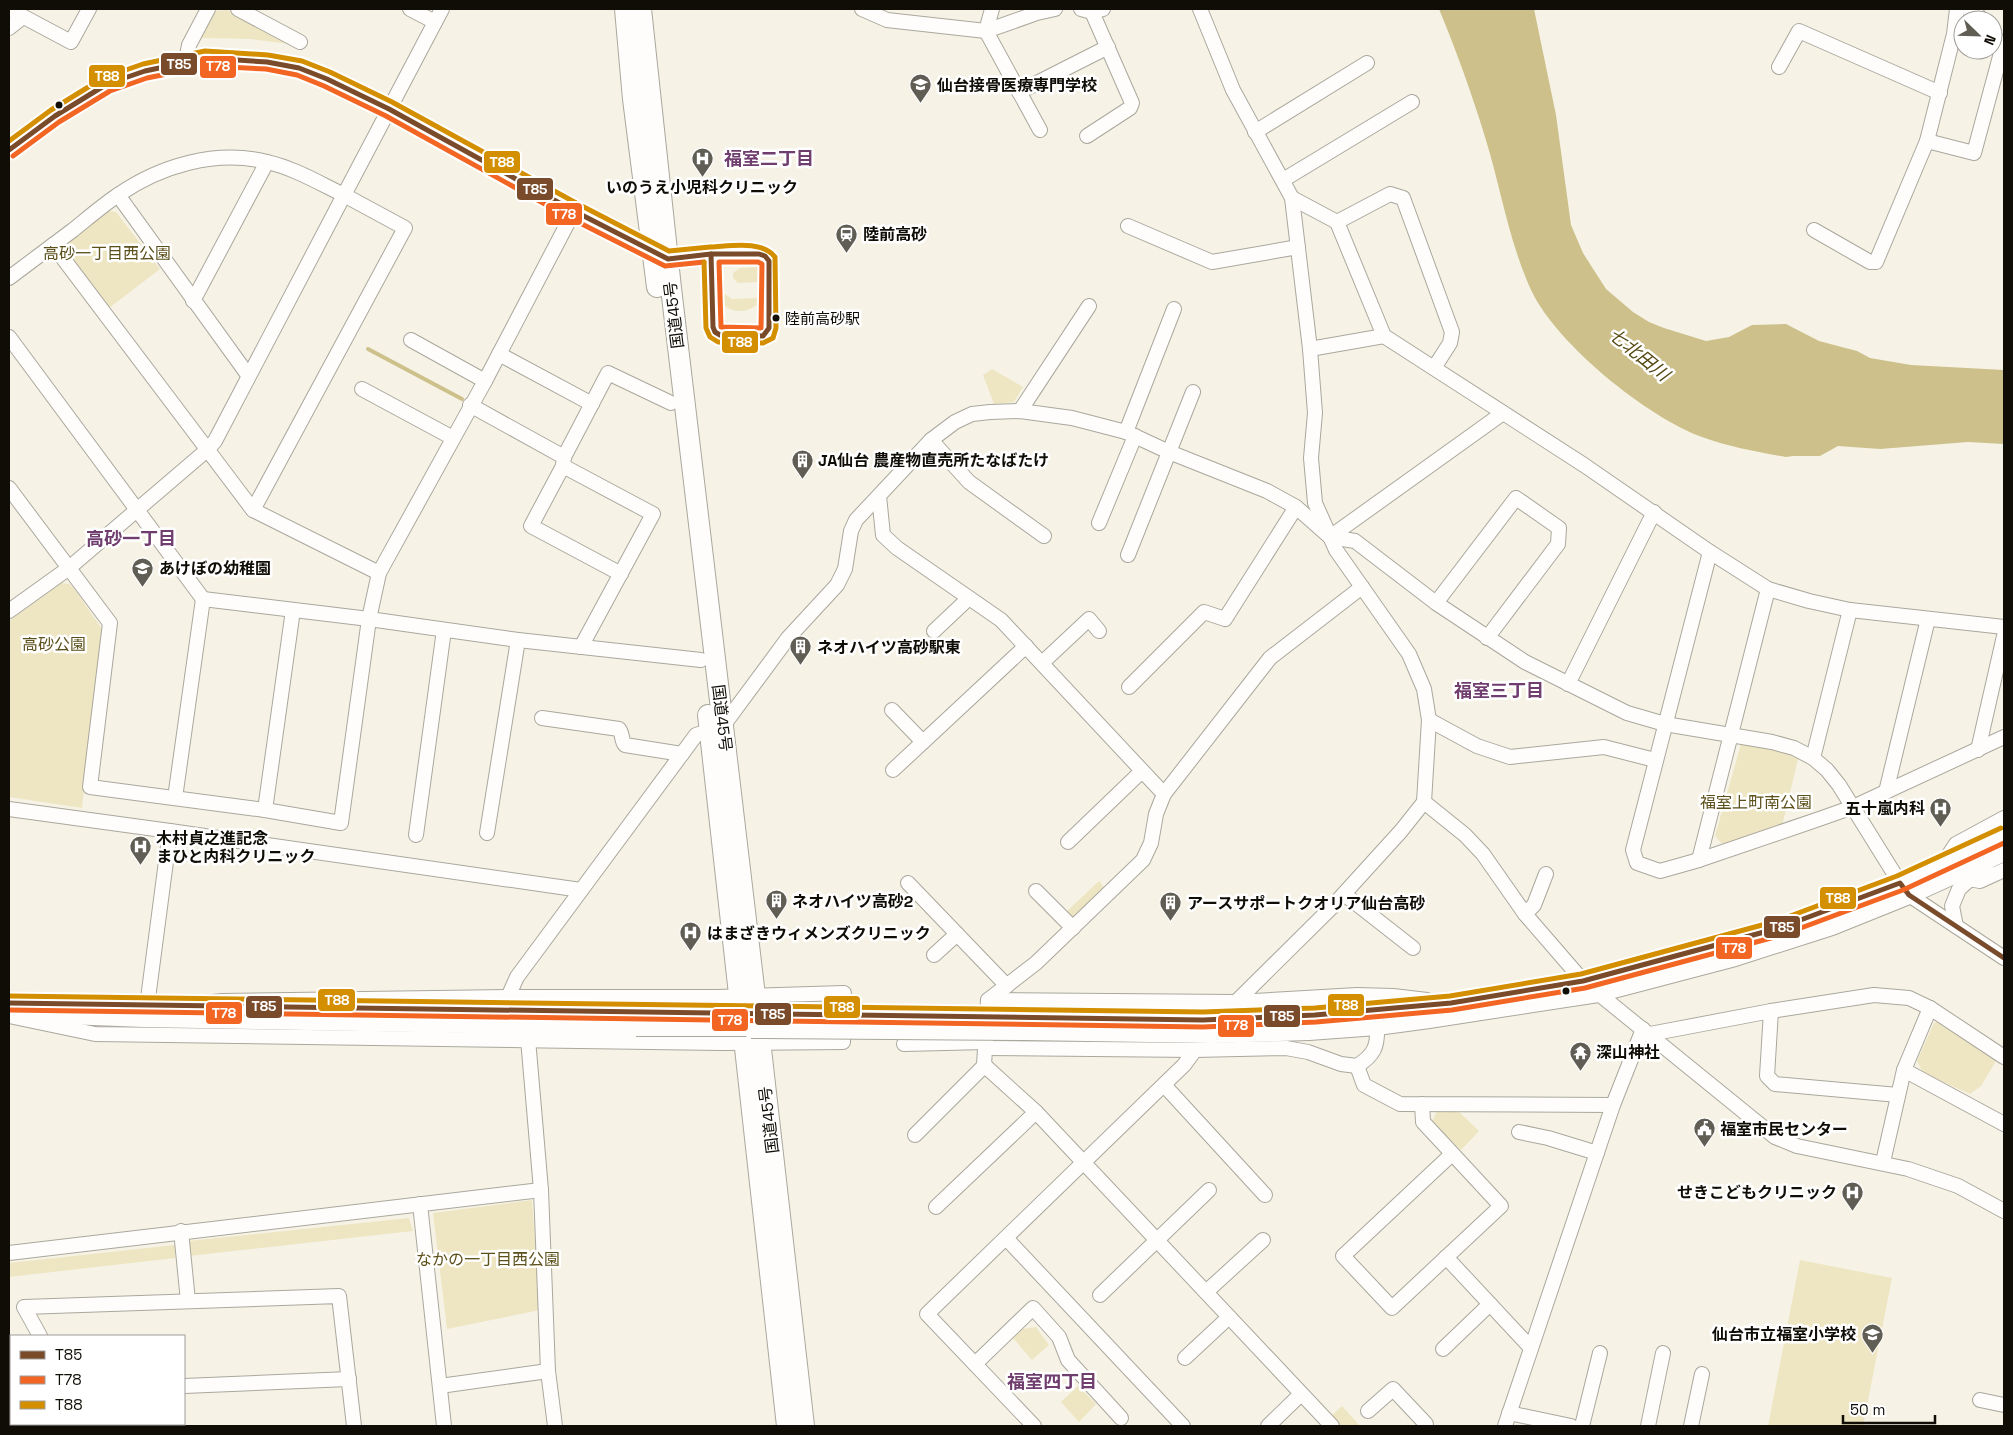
<svg xmlns="http://www.w3.org/2000/svg" width="2013" height="1435" font-family="'Space Grotesk','Noto Sans JP',sans-serif">
<style>
.green{fill:#eee6c2}
.water{fill:#cdc08b}
.lines{fill:none;stroke-linecap:round;stroke-linejoin:round}
.stream{stroke:#cdc08b;stroke-width:4}
.minor-casing{stroke:#aaa79d;stroke-width:16}
.major-casing{stroke:#aaa79d;stroke-width:20}
.highway-casing{stroke:#aaa79d;stroke-width:22}
.minor{stroke:#fefdfb;stroke-width:14}
.major{stroke:#fefdfb;stroke-width:18}
.highway{stroke:#fefdfb;stroke-width:20}
.minor-bridge-casing{stroke:#aaa79d;stroke-width:16;stroke-linecap:butt}
.major-bridge-casing{stroke:#aaa79d;stroke-width:20;stroke-linecap:butt}
.minor-bridge{stroke:#fefdfb;stroke-width:14}
.major-bridge{stroke:#fefdfb;stroke-width:18}
.bus-1-casing{stroke:#fff;stroke-width:9}
.bus-2-casing{stroke:#fff;stroke-width:9}
.bus-3-casing{stroke:#fff;stroke-width:9}
.bus-1{stroke:#7a4b2a;stroke-width:5}
.bus-2{stroke:#f26522;stroke-width:5}
.bus-3{stroke:#d48f01;stroke-width:5}
.bus-dot{fill:#0f0d06;stroke:#fff;stroke-width:2}
.labels{text-anchor:middle;dominant-baseline:central;stroke-width:5;stroke-linejoin:round;paint-order:stroke}
.bus-label{font-size:15px;fill:#0f0d06;stroke:#fff;text-anchor:start}
.poi-label{font-size:16px;font-weight:bold;fill:#0f0d06;stroke:#fff;text-anchor:start}
.park-label{font-size:16px;fill:#5c501b;stroke:#fff}
.street-label{font-size:16px;fill:#0f0d06;stroke:#fff}
.neighbourhood-label{font-size:18px;font-weight:bold;fill:#703d6f;stroke:#fff}
.water-label{font-size:18px;font-style:italic;fill:#544811;stroke:#fff}
.line-badge{stroke:#fff;stroke-width:2}
.badge-label{font-size:14px;text-anchor:middle;font-weight:bold;fill:#fff}
</style>
<rect width="100%" height="100%" fill="#f6f3e6"/>
<g class="green">
<polygon points="227,10 290,44 251,39 201,38 215,11"/>
<polygon points="108,211 116,212 160,269 109,308 67,252 68,240"/>
<polygon points="757,267 763,272 760,282 738,283 733,278 733,273 740,268"/>
<path d="M722,292L732,299L762,298C755,315 721,317 720,294Z"/>
<polygon points="992,369 1023,387 1014,402 994,404 983,375"/>
<polygon points="62,583 69,584 73,587 102,629 82,808 9,797 9,621"/>
<polygon points="1741,744 1799,755 1782,826 1723,845 1715,836"/>
<polygon points="1099,881 1107,891 1080,917 1071,917 1065,913"/>
<polygon points="1941,1020 1992,1053 1996,1061 1981,1086 1970,1094 1923,1073 1917,1061 1934,1023"/>
<polygon points="1456,1109 1479,1131 1461,1150 1432,1122 1437,1111"/>
<polygon points="532,1200 540,1310 447,1329 433,1213"/>
<polygon points="409,1218 413,1231 189,1256 188,1241"/>
<polygon points="175,1245 175,1258 9,1277 9,1263"/>
<polygon points="1800,1260 1892,1278 1863,1426 1768,1426"/>
<polygon points="1036,1327 1049,1345 1032,1360 1013,1338 1022,1329"/>
<polygon points="1078,1386 1096,1404 1079,1422 1061,1402"/>
<polygon points="1342,1406 1360,1426 1337,1426 1329,1418"/>
</g>
<path class="water" d="M1439,9H1534L1556,115L1571,225L1583,253L1606,289L1633,312L1649,322L1664,328L1706,341L1729,337L1752,325L1786,324L1819,341L1857,351L1870,358L1911,365L2004,370V444L1968,442L1880,449L1838,446L1820,456H1793L1786,457C1758,452 1729,447 1702,437C1647,417 1558,345 1532,292C1509,243 1501,188 1485,137C1472,94 1456,50 1439,9Z"/>
<g class="lines">
<polyline class="stream" points="368,349 462,399"/>
<defs>
<g id="minor">
<polyline points="9,9 71,42 89,9"/>
<polyline points="238,9 300,42"/>
<polyline points="410,9 435,22"/>
<polyline points="862,9 887,20 986,31 1037,13 1055,9"/>
<polyline points="992,9 986,31 1040,130"/>
<polyline points="1081,9 1092,12 1103,9"/>
<polyline points="1200,9 1233,90 1292,198 1310,349 1315,413 1311,458 1315,503 1336,550 1409,654 1424,689 1429,720 1424,802 1465,835 1483,854 1525,914 1583,981 1775,1137 1797,1146 1908,1169 1958,1186 2004,1211"/>
<polyline points="9,28 23,17"/>
<polyline points="186,61 189,45 208,9"/>
<polyline points="1779,67 1799,31 1940,93"/>
<polyline points="1019,92 1108,47"/>
<polyline points="1255,132 1367,63"/>
<polyline points="1087,136 1130,108 1132,103 1092,12"/>
<polyline points="1927,141 1974,153 2002,49"/>
<polyline points="9,150 55,116 107,84 145,71 206,58 238,59 267,62 299,68 327,79 389,109 574,211 668,259 711,254 759,254 765,256 769,261 769,328 767,333 763,336 720,335 715,332 713,327 711,254"/>
<polyline points="1283,180 1412,102"/>
<polyline points="118,195 248,375"/>
<polyline points="1292,198 1337,222 1384,336 1584,465 1710,552 1768,589 1809,601 1850,610 2004,627"/>
<polyline points="1337,222 1390,194 1403,198 1452,332 1450,343 1434,368"/>
<polyline points="1128,226 1212,262 1298,247"/>
<polyline points="1814,230 1870,262 1876,262 1927,141 1954,34 1957,9"/>
<polyline points="53,245 253,510 379,573"/>
<path d="M9,278C30,262 52,246 73,230C88,218 103,205 118,195C160,166 216,149 267,162C294,168 319,183 344,195L215,441L207,450L69,568L9,611"/>
<polyline points="193,301 267,162"/>
<polyline points="9,337 203,599"/>
<polyline points="411,340 485,381"/>
<polyline points="1310,349 1384,336"/>
<polyline points="499,354 592,404"/>
<polyline points="362,389 453,438"/>
<polyline points="470,405 564,457 563,465"/>
<polyline points="1020,411 1089,306"/>
<polyline points="1126,432 1174,309"/>
<polyline points="931,440 969,482 1044,536"/>
<polyline points="564,457 608,373 671,403"/>
<polyline points="9,488 110,623 90,787 265,810 341,823 369,619 379,573 485,381 574,211"/>
<polyline points="879,496 883,535 897,548 1001,620 1164,794"/>
<polyline points="253,510 405,228 344,195 442,9"/>
<polyline points="1099,523 1135,436"/>
<polyline points="1330,537 1503,413"/>
<polyline points="1710,552 1633,850 1637,863 1660,871 1699,860 1822,818 1853,807 2004,737"/>
<polyline points="1128,555 1193,392"/>
<polyline points="1436,603 1516,498 1559,528 1558,544 1487,638"/>
<polyline points="934,631 969,598"/>
<polyline points="581,647 653,514 563,466 531,526 621,574"/>
<polyline points="1042,663 1089,619 1099,631"/>
<polyline points="1568,684 1654,512"/>
<polyline points="1129,687 1204,612 1225,619 1296,507"/>
<polyline points="892,710 923,742"/>
<path d="M542,718L619,729C623,734 621,740 625,745L682,754"/>
<polyline points="1429,720 1477,746 1510,757 1604,747 1655,760"/>
<polyline points="1978,750 2004,636"/>
<polyline points="1813,758 1850,610"/>
<polyline points="893,770 1026,646"/>
<polyline points="1886,792 1928,619"/>
<polyline points="175,798 203,599 369,619 518,640 701,660"/>
<polyline points="9,809 170,831 147,1006"/>
<polyline points="265,810 293,610"/>
<polyline points="170,831 581,890"/>
<polyline points="487,833 518,640"/>
<polyline points="416,835 444,630"/>
<polyline points="1068,842 1142,771"/>
<polyline points="1699,860 1768,589"/>
<polyline points="1942,865 1956,844 2004,818"/>
<polyline points="1969,879 1980,881 2004,870"/>
<polyline points="908,883 1007,986"/>
<polyline points="1036,891 1073,928"/>
<polyline points="1344,894 1413,948"/>
<polyline points="1525,914 1534,905 1546,874"/>
<polyline points="1956,926 1952,906 1959,889 1987,864"/>
<polyline points="934,955 957,934"/>
<polyline points="508,997 517,977 696,735 723,726 788,638 837,585 845,569 851,531 856,520 931,440 955,422 972,414 990,412 1020,411 1072,418 1126,432 1169,452 1267,491 1296,507 1330,537 1355,541 1436,603 1525,662 1627,713 1665,724 1772,742 1794,748 1813,758 1827,770 1839,785 1900,883 1909,895 2004,958"/>
<polyline points="988,1000 1236,1002 1357,995 1393,996 1427,1000"/>
<polyline points="1236,1002 1331,908 1401,831 1424,802"/>
<polyline points="9,1003 183,1006"/>
<polyline points="334,1009 637,1013"/>
<polyline points="1771,1011 1767,1076 1775,1084 1898,1095"/>
<polyline points="9,1016 95,1034 721,1043 843,1042 844,993 717,997 508,997 222,1001 174,1006"/>
<polyline points="41,1016 144,1020 636,1029"/>
<polyline points="1650,1034 1771,1011 1874,995 1909,998 1930,1008 2004,1057"/>
<polyline points="528,1039 541,1190 548,1371"/>
<polyline points="904,1044 986,1042"/>
<path d="M986,1048L1195,1050L1286,1048L1308,1052L1341,1064L1357,1066C1374,1055 1378,1047 1377,1026"/>
<polyline points="1357,1066 1364,1085 1400,1104 1613,1105"/>
<polyline points="1904,1070 2004,1124"/>
<polyline points="1164,1085 1265,1195"/>
<polyline points="1422,1104 1423,1122 1501,1206 1392,1308 1343,1256 1452,1154"/>
<polyline points="1519,1132 1548,1138 1597,1153"/>
<polyline points="915,1135 985,1065"/>
<polyline points="1883,1162 1904,1070 1930,1008"/>
<polyline points="420,1204 444,1426"/>
<polyline points="936,1207 1036,1112"/>
<polyline points="181,1231 188,1301"/>
<polyline points="1006,1238 1183,1426"/>
<polyline points="9,1253 541,1190"/>
<polyline points="1446,1257 1531,1348"/>
<polyline points="1206,1292 1263,1240"/>
<polyline points="1100,1295 1209,1190"/>
<polyline points="40,1336 24,1307 339,1296 354,1426"/>
<polyline points="1443,1349 1490,1304"/>
<polyline points="1185,1358 1229,1317"/>
<polyline points="975,1364 1033,1308 1059,1337 1068,1360 1121,1418"/>
<polyline points="184,1386 349,1379"/>
<polyline points="440,1386 548,1371 555,1426"/>
<polyline points="1980,1400 2004,1405"/>
<polyline points="1368,1411 1393,1389 1426,1424 1424,1426"/>
<polyline points="1509,1413 1571,1426"/>
<polyline points="84,1424 86,1426"/>
<polyline points="1034,1426 927,1314 1184,1065 1195,1050"/>
<polyline points="1268,1426 1301,1394"/>
<polyline points="1332,1426 1036,1112 984,1065 988,1000 1036,963 1143,860 1151,843 1156,814 1164,794 1270,658 1362,587"/>
<polyline points="1505,1426 1613,1105 1643,1029"/>
<polyline points="1582,1426 1600,1353"/>
<polyline points="1648,1426 1663,1353"/>
<polyline points="1691,1426 1702,1374"/>
</g>
<g id="major">
<polyline points="1971,9 1979,20"/>
<polyline points="1993,38 2004,52"/>
<polyline points="1025,1018 1203,1020 1315,1015 1451,1003 1583,981 1779,928 1900,883 2004,835"/>
<polyline points="1025,1031 1213,1034 1309,1031 1377,1026 1429,1019 1598,993 1735,957 1832,926 1909,895 2004,852"/>
</g>
<g id="highway">
<polyline points="625,9 633,99 657,287"/>
<polyline points="641,9 671,288 753,979 804,1426"/>
<polyline points="708,715 787,1426"/>
</g>
</defs>
<use href="#minor" class="minor-casing"/>
<use href="#major" class="major-casing"/>
<use href="#highway" class="highway-casing"/>
<use href="#minor" class="minor"/>
<use href="#major" class="major"/>
<use href="#highway" class="highway"/>
<defs>
<g id="minor-bridge">
<polyline points="637,1013 749,1014"/>
<polyline points="636,1029 751,1029"/>
</g>
<g id="major-bridge">
<polyline points="749,1014 1025,1018"/>
<polyline points="751,1029 1025,1031"/>
</g>
</defs>
<use href="#minor-bridge" class="minor-bridge-casing"/>
<use href="#major-bridge" class="major-bridge-casing"/>
<use href="#minor-bridge" class="minor-bridge"/>
<use href="#major-bridge" class="major-bridge"/>
<defs>
<g id="bus-1">
<polyline points="9,150 55,116 107,84 145,71 206,58 267,62 299,68 327,79 389,109 574,211 668,259 711,254"/>
<polygon points="711,254 759,254 765,256 769,261 769,328 763,336 720,335 715,332 713,327"/>
<polyline points="9,1003 1203,1020 1315,1015 1451,1003 1583,981 1779,928 1900,883 1909,895 2004,958"/>
</g>
<g id="bus-2">
<polyline points="13,156 59,122 110,91 147,78 207,66 266,69 297,75 324,86 386,116 570,218 665,266 704,262"/>
<polygon points="719,262 758,262 762,264 761,328 721,327"/>
<polyline points="9,1010 1203,1027 1316,1022 1452,1010 1585,988 1782,935 1903,890 2004,843"/>
</g>
<g id="bus-3">
<polyline points="9,141 51,110 103,78 143,64 205,51 268,55 302,61 330,72 392,102 578,204 669,251 710,247"/>
<path d="M704,262L706,328L710,337L718,342L763,343L773,338L776,328L775,257C762,240 731,246 711,247"/>
<polyline points="9,996 1203,1012 1315,1008 1450,996 1581,974 1777,921 1897,876 2001,828"/>
</g>
</defs>
<use href="#bus-1" class="bus-1-casing"/>
<use href="#bus-2" class="bus-2-casing"/>
<use href="#bus-3" class="bus-3-casing"/>
<use href="#bus-1" class="bus-1"/>
<use href="#bus-2" class="bus-2"/>
<use href="#bus-3" class="bus-3"/>
</g>
<defs>
<symbol id="school-pin" viewBox="-11 -11 22 30"><path d="M0 17L-7.5 6A9.5 9.5 0 1 1 7.5 6Z" fill="#605e54" stroke="#fff"/><path d="M0-5L7-2L0 1L-7-2ZM-4 1L0 2.5L4 1V4Q0 6-4 4Z" fill="#fff"/></symbol>
<symbol id="hospital-pin" viewBox="-11 -11 22 30"><path d="M0 17L-7.5 6A9.5 9.5 0 1 1 7.5 6Z" fill="#605e54" stroke="#fff"/><path d="M-5-5h3v3.5h4V-5h3V5h-3V1.5h-4V5h-3Z" fill="#fff"/></symbol>
<symbol id="station-pin" viewBox="-11 -11 22 30"><path d="M0 17L-7.5 6A9.5 9.5 0 1 1 7.5 6Z" fill="#605e54" stroke="#fff"/><path d="M-3-6H3Q5-6 5-4V2Q5 4 3 4L4.5 6H3L1.5 4h-3L-3 6H-4.5L-3 4Q-5 4-5 2V-4Q-5-6-3-6ZM-3.5-4v3h7v-3ZM-3.5 1v1.5H-2V1ZM2 1v1.5H3.5V1Z" fill="#fff"/></symbol>
<symbol id="building-pin" viewBox="-11 -11 22 30"><path d="M0 17L-7.5 6A9.5 9.5 0 1 1 7.5 6Z" fill="#605e54" stroke="#fff"/><path d="M-4-6H4V6H1V3H-1V6H-4ZM-2.5-4.3h1.7v1.8h-1.7ZM.8-4.3h1.7v1.8H.8ZM-2.5-1h1.7V.8h-1.7ZM.8-1h1.7V.8H.8Z" fill="#fff"/></symbol>
<symbol id="temple-pin" viewBox="-11 -11 22 30"><path d="M0 17L-7.5 6A9.5 9.5 0 1 1 7.5 6Z" fill="#605e54" stroke="#fff"/><path d="M0-6L5-2H3V0L6.5 2.5H4V6H1.5V3h-3V6H-4V2.5H-6.5L-3 0V-2H-5Z" fill="#fff"/></symbol>
<symbol id="civic-pin" viewBox="-11 -11 22 30"><path d="M0 17L-7.5 6A9.5 9.5 0 1 1 7.5 6Z" fill="#605e54" stroke="#fff"/><path d="M-.6-6.5H3V-4.5H.6V-3L4-1V1h2V6H-6V1h2V-1L-.6-3ZM-1.2 2.5V6h2.4V2.5Z" fill="#fff"/></symbol>
</defs>
<g fill-rule="evenodd">
<use href="#school-pin" x="908" y="72" width="25" height="34"/>
<use href="#hospital-pin" x="690" y="146" width="25" height="34"/>
<use href="#station-pin" x="834" y="222" width="25" height="34"/>
<use href="#building-pin" x="790" y="448" width="25" height="34"/>
<use href="#school-pin" x="130" y="556" width="25" height="34"/>
<use href="#building-pin" x="788" y="634" width="25" height="34"/>
<use href="#hospital-pin" x="1928" y="796" width="25" height="34"/>
<use href="#hospital-pin" x="128" y="834" width="25" height="34"/>
<use href="#building-pin" x="764" y="888" width="25" height="34"/>
<use href="#building-pin" x="1158" y="890" width="25" height="34"/>
<use href="#hospital-pin" x="678" y="920" width="25" height="34"/>
<use href="#temple-pin" x="1568" y="1040" width="25" height="34"/>
<use href="#civic-pin" x="1692" y="1116" width="25" height="34"/>
<use href="#hospital-pin" x="1840" y="1180" width="25" height="34"/>
<use href="#school-pin" x="1860" y="1322" width="25" height="34"/>
</g>
<g class="bus-dot">
<circle cx="59" cy="105" r="4.5"/>
<circle cx="776" cy="318" r="4.5"/>
<circle cx="1566" cy="991" r="4.5"/>
</g>
<g class="labels">
<g class="bus-label">
<text x="785" y="318">陸前高砂駅</text>
</g>
<g class="poi-label">
<text x="937" y="85">仙台接骨医療専門学校</text>
<text x="702" y="187" text-anchor="middle">いのうえ小児科クリニック</text>
<text x="863" y="234">陸前高砂</text>
<text x="818" y="460">JA仙台 農産物直売所たなばたけ</text>
<text x="159" y="568">あけぼの幼稚園</text>
<text x="817" y="647">ネオハイツ高砂駅東</text>
<text x="1925" y="808" text-anchor="end">五十嵐内科</text>
<text x="156" y="838">木村貞之進記念<tspan x="156" dy="18">まひと内科クリニック</tspan></text>
<text x="792" y="901">ネオハイツ高砂2</text>
<text x="1187" y="903">アースサポートクオリア仙台高砂</text>
<text x="707" y="933">はまざきウィメンズクリニック</text>
<text x="1596" y="1052">深山神社</text>
<text x="1720" y="1129">福室市民センター</text>
<text x="1837" y="1192" text-anchor="end">せきこどもクリニック</text>
<text x="1856" y="1334" text-anchor="end">仙台市立福室小学校</text>
</g>
<g class="park-label">
<text x="107" y="253">高砂一丁目西公園</text>
<text x="54" y="644">高砂公園</text>
<text x="1756" y="802">福室上町南公園</text>
<text x="488" y="1259">なかの一丁目西公園</text>
</g>
<g class="street-label">
<text transform="translate(674 315) rotate(-97)">国道45号</text>
<text transform="translate(722 718) rotate(83)">国道45号</text>
<text transform="translate(769 1120) rotate(-97)">国道45号</text>
</g>
<g class="neighbourhood-label">
<text x="769" y="158">福室二丁目</text>
<text x="131" y="538">高砂一丁目</text>
<text x="1499" y="690">福室三丁目</text>
<text x="1052" y="1381">福室四丁目</text>
</g>
<g class="water-label">
<text transform="translate(1639 354) rotate(39)">七北田川</text>
</g>
</g>
<g class="line-badge">
<rect x="160" y="52" width="38" height="24" rx="5" fill="#7a4b2a"/>
<rect x="199" y="55" width="38" height="24" rx="5" fill="#f26522"/>
<rect x="88" y="64" width="38" height="24" rx="5" fill="#d48f01"/>
<rect x="483" y="150" width="38" height="24" rx="5" fill="#d48f01"/>
<rect x="516" y="177" width="38" height="24" rx="5" fill="#7a4b2a"/>
<rect x="545" y="202" width="38" height="24" rx="5" fill="#f26522"/>
<rect x="721" y="330" width="38" height="24" rx="5" fill="#d48f01"/>
<rect x="1819" y="886" width="38" height="24" rx="5" fill="#d48f01"/>
<rect x="1763" y="915" width="38" height="24" rx="5" fill="#7a4b2a"/>
<rect x="1715" y="936" width="38" height="24" rx="5" fill="#f26522"/>
<rect x="317" y="988" width="39" height="24" rx="5" fill="#d48f01"/>
<rect x="1327" y="993" width="38" height="24" rx="5" fill="#d48f01"/>
<rect x="245" y="995" width="38" height="24" rx="5" fill="#7a4b2a"/>
<rect x="823" y="995" width="38" height="24" rx="5" fill="#d48f01"/>
<rect x="205" y="1001" width="38" height="24" rx="5" fill="#f26522"/>
<rect x="754" y="1002" width="38" height="24" rx="5" fill="#7a4b2a"/>
<rect x="1263" y="1004" width="38" height="24" rx="5" fill="#7a4b2a"/>
<rect x="711" y="1008" width="38" height="24" rx="5" fill="#f26522"/>
<rect x="1217" y="1014" width="38" height="24" rx="5" fill="#f26522"/>
</g>
<g class="badge-label">
<text x="179" y="69">T85</text>
<text x="218" y="71">T78</text>
<text x="107" y="81">T88</text>
<text x="502" y="167">T88</text>
<text x="535" y="194">T85</text>
<text x="564" y="219">T78</text>
<text x="740" y="347">T88</text>
<text x="1838" y="903">T88</text>
<text x="1782" y="932">T85</text>
<text x="1734" y="953">T78</text>
<text x="337" y="1005">T88</text>
<text x="1346" y="1010">T88</text>
<text x="264" y="1011">T85</text>
<text x="842" y="1012">T88</text>
<text x="224" y="1018">T78</text>
<text x="773" y="1019">T85</text>
<text x="1282" y="1021">T85</text>
<text x="730" y="1025">T78</text>
<text x="1236" y="1030">T78</text>
</g>
<rect width="2013" height="1435" fill="none" stroke="#0f0d06" stroke-width="20"/>
<rect x="10" y="1335" width="175" height="90" fill="#ffffff" stroke="#9f9e9b"/>
<rect x="20" y="1351" width="25" height="8" fill="#7a4b2a" stroke="#9f9e9b"/>
<text x="55" y="1360" font-size="15" fill="#0f0d06">T85</text>
<rect x="20" y="1376" width="25" height="8" fill="#f26522" stroke="#9f9e9b"/>
<text x="55" y="1385" font-size="15" fill="#0f0d06">T78</text>
<rect x="20" y="1401" width="25" height="8" fill="#d48f01" stroke="#9f9e9b"/>
<text x="55" y="1410" font-size="15" fill="#0f0d06">T88</text>
<g transform="translate(1978 35) rotate(113)"><circle r="24" fill="#ffffff" stroke="#9f9e9b"/>
<path d="M0-4L9 19L0 12L-9 19Z" fill="#605e54"/>
<text y="-8" font-size="14" font-weight="bold" text-anchor="middle" fill="#0f0d06">N</text>
</g>
<path d="M1843 1415v8h92v-8" fill="none" stroke="#0f0d06" stroke-width="2.5"/>
<text x="1850" y="1415" font-size="15" fill="#0f0d06" stroke="#ffffff" stroke-width="4" paint-order="stroke">50 m</text>
</svg>
